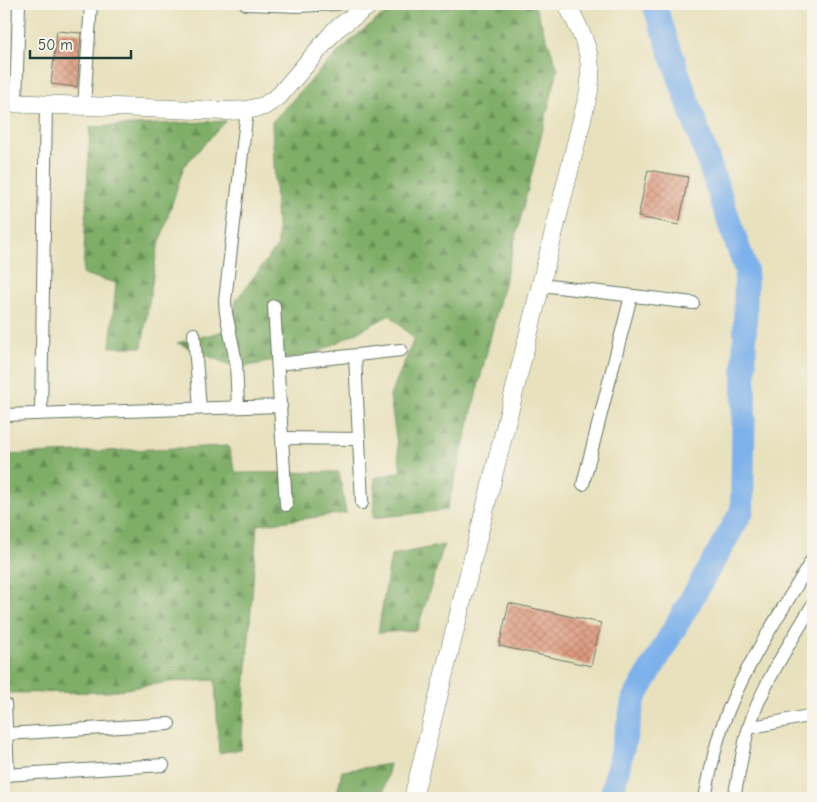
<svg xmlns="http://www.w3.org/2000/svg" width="817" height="802" font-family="'Comic Neue',sans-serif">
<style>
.forest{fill:url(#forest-firs);stroke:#4f764e}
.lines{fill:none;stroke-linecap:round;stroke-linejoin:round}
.river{stroke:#7db1eb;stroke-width:24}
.building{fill:url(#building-cross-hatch)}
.street-casing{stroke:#657664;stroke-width:14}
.secondary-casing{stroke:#657664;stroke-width:19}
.street{stroke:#fff;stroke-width:12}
.secondary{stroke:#fff;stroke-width:18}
</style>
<defs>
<pattern id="forest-firs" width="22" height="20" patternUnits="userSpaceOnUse" patternTransform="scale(1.25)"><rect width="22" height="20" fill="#7fae68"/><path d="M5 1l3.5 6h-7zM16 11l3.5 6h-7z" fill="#678f56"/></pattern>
<pattern id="building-cross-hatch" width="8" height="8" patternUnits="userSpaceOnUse" patternTransform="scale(1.25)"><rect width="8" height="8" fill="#de987e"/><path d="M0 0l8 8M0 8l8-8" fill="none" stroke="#b37d68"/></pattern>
</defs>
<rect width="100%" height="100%" fill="#f7f3e8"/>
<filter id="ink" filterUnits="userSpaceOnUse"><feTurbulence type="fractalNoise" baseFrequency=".02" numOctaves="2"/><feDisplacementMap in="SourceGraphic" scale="10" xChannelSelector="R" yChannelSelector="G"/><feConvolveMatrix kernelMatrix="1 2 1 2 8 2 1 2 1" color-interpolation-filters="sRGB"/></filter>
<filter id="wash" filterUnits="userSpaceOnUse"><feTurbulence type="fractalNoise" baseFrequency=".0096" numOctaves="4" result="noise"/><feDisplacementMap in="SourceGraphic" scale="20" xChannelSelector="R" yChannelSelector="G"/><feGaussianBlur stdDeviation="1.12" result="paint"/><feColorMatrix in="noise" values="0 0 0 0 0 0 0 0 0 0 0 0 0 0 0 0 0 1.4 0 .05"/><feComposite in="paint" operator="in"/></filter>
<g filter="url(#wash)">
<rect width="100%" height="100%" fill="#e8e1bd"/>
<g class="forest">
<path d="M402,4H534L558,69L447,510L373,518L375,478L401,472L390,396L414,339L390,315L317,353L237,368L177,343L228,330L237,299L278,245L272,122C313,79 349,33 402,4Z"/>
<polygon points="226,121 184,166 157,251 142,347 110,347 116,283 83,274 90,127"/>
<polygon points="228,446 236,473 339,472 346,513 257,525 241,749 219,753 215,680 168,682 107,692 4,693 5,455"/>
<polygon points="444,545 417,630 378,633 391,555"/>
<polygon points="390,764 382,798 336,798 342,771"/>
</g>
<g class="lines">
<polyline class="river" points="611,798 634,699 742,511 746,270 654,4"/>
</g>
<g id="blocks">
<g class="building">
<polygon points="57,31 81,33 77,87 51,84"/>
<polygon points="648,170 688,177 679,225 638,217"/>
<polygon points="509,603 601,623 591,666 499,646"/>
</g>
</g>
</g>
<g filter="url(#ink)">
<use href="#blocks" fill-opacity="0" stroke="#657664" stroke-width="1"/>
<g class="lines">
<defs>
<g id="street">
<polyline points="246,4 298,6 337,4"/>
<polyline points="16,103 19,4"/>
<polyline points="84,106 91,4"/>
<polyline points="541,285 693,303"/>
<polyline points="274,306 286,505"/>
<polyline points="194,334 200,408"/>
<polyline points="355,356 362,503"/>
<polyline points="278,364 401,350"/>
<polyline points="238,407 236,362 226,313 225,301 247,110"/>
<polyline points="41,413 46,105"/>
<polyline points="4,415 281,406"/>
<polyline points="283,438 359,439"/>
<polyline points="583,484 631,296"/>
<polyline points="5,704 8,775"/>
<polyline points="748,728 813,715"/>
<polyline points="6,734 169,724"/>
<polyline points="4,775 163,765"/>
<path d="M705,798C710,773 714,748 723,724C744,665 782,612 813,558"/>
<path d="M734,798C739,775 742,750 749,727C763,683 790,644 813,604"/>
</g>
<g id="secondary">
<polyline points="4,103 226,111 247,110 264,106 279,96 336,29 371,4"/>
<path d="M413,798L589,91C594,54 583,36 567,4"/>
</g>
</defs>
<use href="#street" class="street-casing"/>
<use href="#secondary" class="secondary-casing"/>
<use href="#street" class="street"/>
<use href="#secondary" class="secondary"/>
</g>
</g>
<rect width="817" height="802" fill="none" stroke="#f7f3e8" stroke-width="20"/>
<path d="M30 50v8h101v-8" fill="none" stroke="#1f3d34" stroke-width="2.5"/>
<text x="38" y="50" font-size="15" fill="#1f3d34" stroke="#f7f3e8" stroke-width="4" paint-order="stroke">50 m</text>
</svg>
